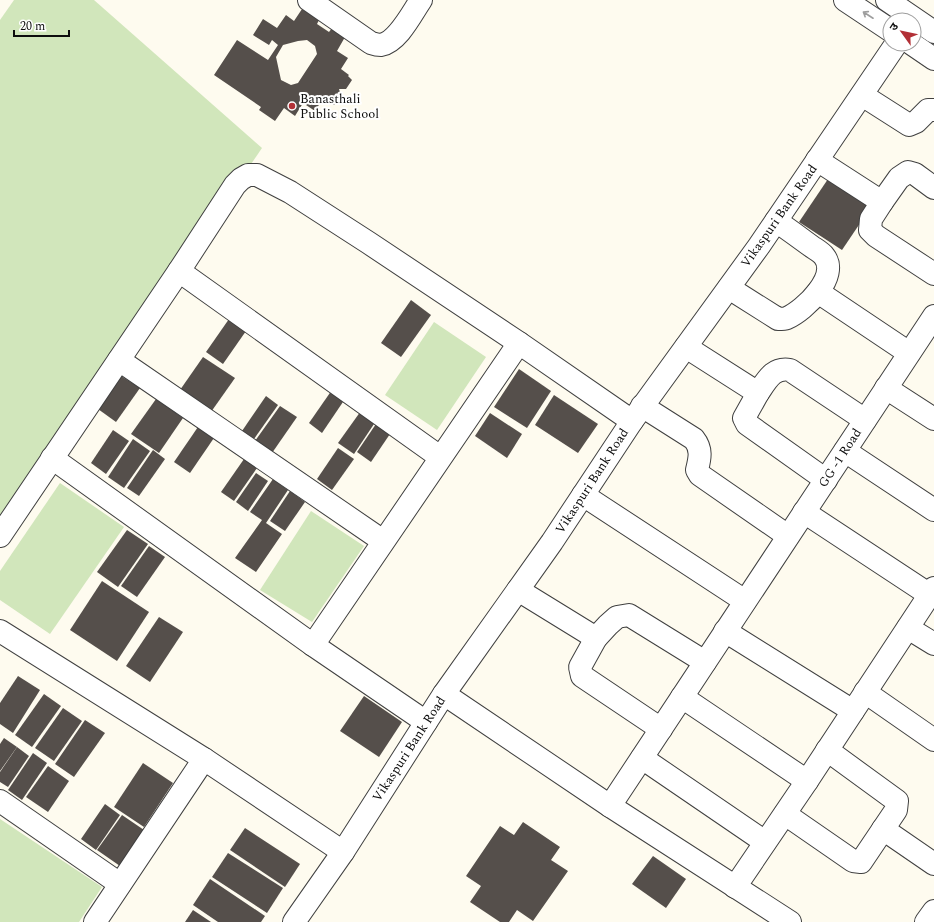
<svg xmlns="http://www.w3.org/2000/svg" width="934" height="922" font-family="Spectral,'Noto Sans Devanagari',serif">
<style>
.green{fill:#d1e6bb}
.building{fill:#554f4b;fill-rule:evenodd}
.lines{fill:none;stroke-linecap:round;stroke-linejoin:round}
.minor-casing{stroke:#404040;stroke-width:24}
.minor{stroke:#fff;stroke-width:22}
.oneway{stroke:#9e9e9e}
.poi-dot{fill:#b23036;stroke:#fff;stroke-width:1.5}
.labels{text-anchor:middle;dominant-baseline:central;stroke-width:4;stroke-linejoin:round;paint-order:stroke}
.poi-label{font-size:13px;fill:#0d0d0d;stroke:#fff;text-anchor:start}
.street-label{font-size:13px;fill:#0d0d0d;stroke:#fff}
</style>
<rect width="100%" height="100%" fill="#fefbef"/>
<g class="green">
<polygon points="14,0 94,0 262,148 0,535 0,20"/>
<polygon points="434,322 486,357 437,430 385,395"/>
<polygon points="60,483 124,527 50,634 0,600 0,571"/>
<polygon points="311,511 364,546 312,622 260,590"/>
<polygon points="0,819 102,887 79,922 0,922"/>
</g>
<g class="building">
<path d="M302,9L319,20L317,24L329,32L332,28L345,37L337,51L348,58L341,69L349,75L348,76L352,80L346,89H339L341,95L334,105L330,102L329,104L322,100L315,111L303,103L295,116L284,108L275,121L259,110L261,107L214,75L237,40L268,60L278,45L272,40L269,45L253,35L263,19L277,28L286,15L294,21ZM307,40L315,46L317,54L298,83L291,85L281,80L276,57L283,45L298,41Z"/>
<polygon points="828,179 871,207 842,250 799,222"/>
<polygon points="411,300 431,315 401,357 381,343"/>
<polygon points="229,319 246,331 223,364 206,352"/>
<polygon points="203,357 235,378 211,412 180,390"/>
<polygon points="519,369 551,391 527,428 494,407"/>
<polygon points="121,376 140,388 116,422 98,409"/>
<polygon points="334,387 347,396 322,433 309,423"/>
<polygon points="554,395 598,424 578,453 535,425"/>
<polygon points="266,396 278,405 254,439 242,431"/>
<polygon points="156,399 183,418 159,453 131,434"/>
<polygon points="280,406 297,417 272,453 255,441"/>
<polygon points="363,408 378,418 354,454 338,443"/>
<polygon points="490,413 522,434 507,458 475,436"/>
<polygon points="378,421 392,431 371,462 357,452"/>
<polygon points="200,424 216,435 190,473 174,462"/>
<polygon points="113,430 129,441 106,474 91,463"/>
<polygon points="133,439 150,451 124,488 108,477"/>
<polygon points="338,448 354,459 332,490 317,479"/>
<polygon points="153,450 165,459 139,496 127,488"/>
<polygon points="244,459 257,468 234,501 221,492"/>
<polygon points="256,473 268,481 248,511 236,502"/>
<polygon points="273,479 288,490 266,523 282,534 256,572 235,558 262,520 250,512"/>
<polygon points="290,491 305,502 285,531 270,521"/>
<polygon points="127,530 148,544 118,587 97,572"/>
<polygon points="149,546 165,557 137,597 121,586"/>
<polygon points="102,581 149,612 117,661 70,630"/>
<polygon points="159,617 183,632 150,682 126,666"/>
<polygon points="18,676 40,690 13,733 0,724 0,703"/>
<polygon points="44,694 61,706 32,747 15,735"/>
<polygon points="364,696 402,722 379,757 340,731"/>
<polygon points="63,708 82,721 54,761 35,748"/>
<polygon points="85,720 105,733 74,777 55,764"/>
<polygon points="4,738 17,747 0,771 0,744"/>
<polygon points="17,747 29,756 8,787 0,782 0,772"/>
<polygon points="33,753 47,763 22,800 8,790"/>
<polygon points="143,763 173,783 144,827 114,807"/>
<polygon points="48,766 69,781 48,812 26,797"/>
<polygon points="105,804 120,815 96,850 81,839"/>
<polygon points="122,815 144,830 120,866 97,850"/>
<polygon points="523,822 560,847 551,860 568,871 533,921 517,910 509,922 500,922 470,902 481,886 466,876 500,826 514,835"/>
<polygon points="245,828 300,864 285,887 230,850"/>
<polygon points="228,853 283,888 267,913 212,877"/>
<polygon points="653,856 686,879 666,908 632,884"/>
<polygon points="210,879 265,916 261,922 218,922 193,905"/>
<polygon points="193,910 211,922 185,922"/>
</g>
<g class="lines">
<defs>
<g id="minor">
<path d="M309,0L371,43C374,44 378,45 381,45C398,42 412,13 421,0"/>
<polyline points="845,0 890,30"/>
<polyline points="887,0 934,32"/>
<polyline points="912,44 934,59"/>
<polyline points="862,95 909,125 916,122 928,110 934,110"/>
<polyline points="817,160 882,202 899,178 908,172 915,174 934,188"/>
<polyline points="882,202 871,219 870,230 876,236 934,274"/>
<polyline points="179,271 440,457"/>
<path d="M729,288L778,319C781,319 784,319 787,318C805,310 840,276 824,256C821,252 815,249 811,246C800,238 788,229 776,221"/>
<polyline points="818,292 909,353"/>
<polyline points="686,347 758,393 744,418 747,424 826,480"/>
<polyline points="119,360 383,541"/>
<polyline points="886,388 934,419"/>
<path d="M758,393C767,380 773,367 790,370L865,420"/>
<path d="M642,406L694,439C702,449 700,458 697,470L700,475L788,536"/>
<polyline points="845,451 934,510"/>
<polyline points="52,458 313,645 426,722"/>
<polyline points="583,495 745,601"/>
<polyline points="804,512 930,595"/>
<polyline points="0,536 179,271 235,185 241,179 248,175 257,175 290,192 369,243 519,343 632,421"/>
<polyline points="518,590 596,638"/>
<polyline points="908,628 934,644"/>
<polyline points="0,631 204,759 343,852"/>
<polyline points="725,631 853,711"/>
<polyline points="313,645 519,343"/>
<polyline points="865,692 934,740"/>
<polyline points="444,694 610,806 790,922"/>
<polyline points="682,697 807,781"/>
<polyline points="661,729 582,676 580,667 596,638 608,625 617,617 629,615 705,662"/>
<polyline points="642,758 765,842"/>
<polyline points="0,801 120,884"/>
<polyline points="610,806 934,316"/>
<polyline points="785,814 853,861 861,862 896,810 897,801 827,750"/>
<polyline points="883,829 934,864"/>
<polyline points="735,887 807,781 934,588"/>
<polyline points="95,922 204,759"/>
<polyline points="294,922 343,852 444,694 552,542 632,421 759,246 896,44"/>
<polyline points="926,922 934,911"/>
</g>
</defs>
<use href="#minor" class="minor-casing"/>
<use href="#minor" class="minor"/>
</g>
<defs><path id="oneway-shaft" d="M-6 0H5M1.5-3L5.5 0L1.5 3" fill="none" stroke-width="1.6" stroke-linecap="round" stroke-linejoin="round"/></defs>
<use class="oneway" href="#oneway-shaft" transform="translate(868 15) rotate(-147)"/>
<circle class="poi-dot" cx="292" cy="106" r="4"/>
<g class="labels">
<g class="poi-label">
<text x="300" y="99">Banasthali<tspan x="300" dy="15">Public School</tspan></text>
</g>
<g class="street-label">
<text transform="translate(779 216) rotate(-55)">Vikaspuri Bank Road</text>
<text transform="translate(840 458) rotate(-57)">GG -1 Road</text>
<text transform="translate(592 481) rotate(-57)">Vikaspuri Bank Road</text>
<text transform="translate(409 749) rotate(-57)">Vikaspuri Bank Road</text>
</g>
</g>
<g transform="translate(902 32) rotate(303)"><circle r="19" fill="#ffffff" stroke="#9e9e9e"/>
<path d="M0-3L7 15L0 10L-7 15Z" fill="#b23036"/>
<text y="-6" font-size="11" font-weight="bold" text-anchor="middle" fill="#0d0d0d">उ</text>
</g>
<path d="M14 30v6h55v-6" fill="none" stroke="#0d0d0d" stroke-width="2"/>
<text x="20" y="30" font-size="12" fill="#0d0d0d" stroke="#ffffff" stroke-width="3" paint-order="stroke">20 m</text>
</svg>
